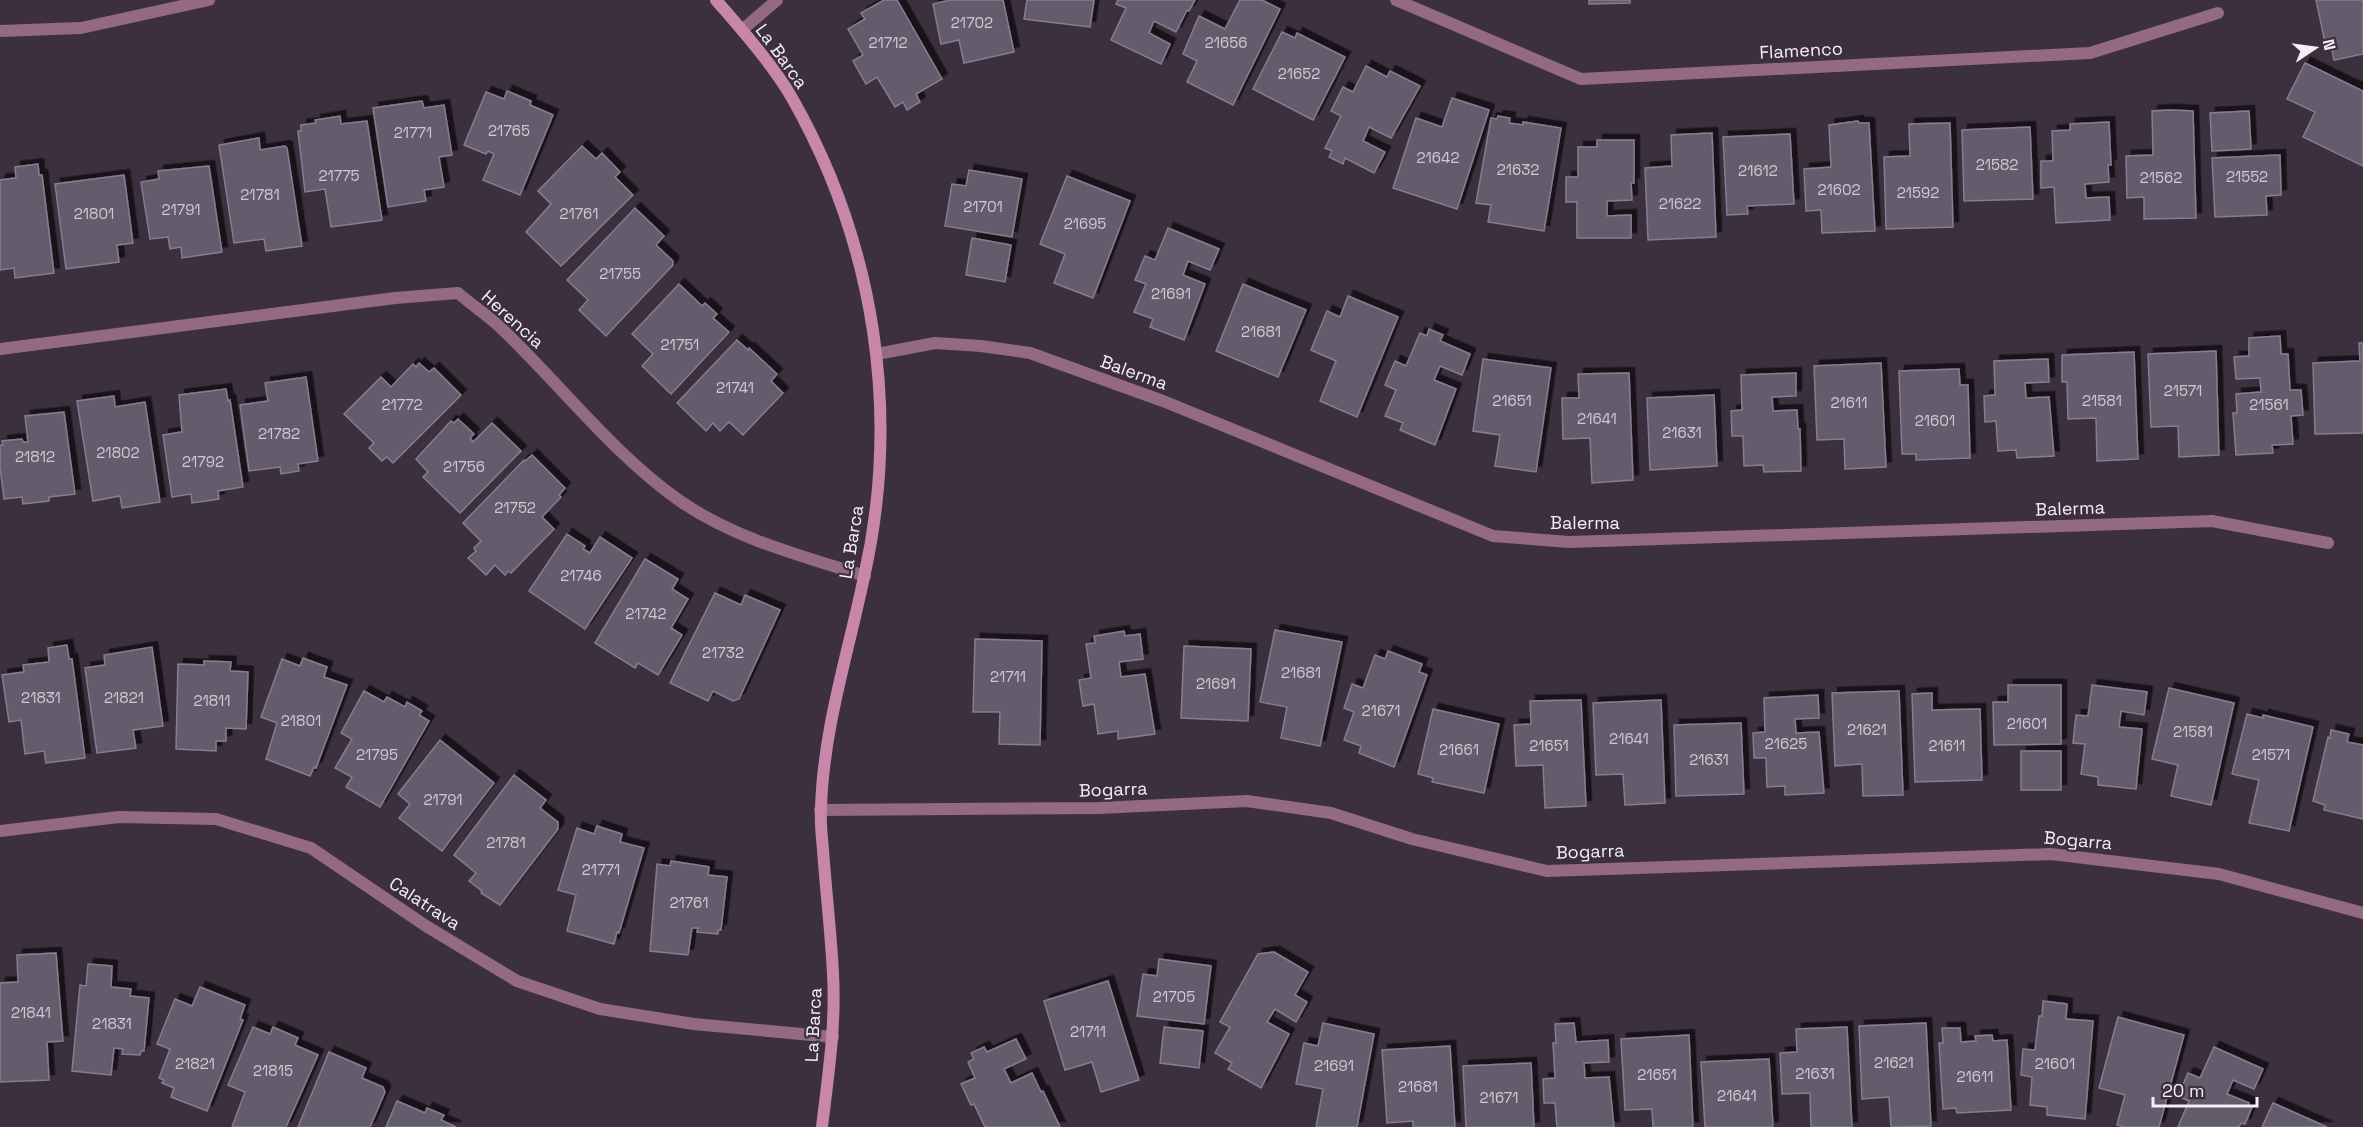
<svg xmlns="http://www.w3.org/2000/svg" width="2363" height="1127" font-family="'Space Grotesk',sans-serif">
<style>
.building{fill:#635b6d;stroke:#857d91;stroke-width:1.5;filter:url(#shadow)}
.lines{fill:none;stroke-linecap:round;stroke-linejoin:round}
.street{stroke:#946a80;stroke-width:12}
.secondary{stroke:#c886ab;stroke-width:12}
.labels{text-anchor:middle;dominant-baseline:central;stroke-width:4.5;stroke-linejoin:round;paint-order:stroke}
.number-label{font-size:15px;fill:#d1c8d4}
.street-label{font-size:18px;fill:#f6edf6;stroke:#3d303e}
</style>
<defs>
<filter id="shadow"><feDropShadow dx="5.5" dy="-5.5" stdDeviation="0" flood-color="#0009"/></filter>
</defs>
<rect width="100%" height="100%" fill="#3d303e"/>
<g class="building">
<polygon points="884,0 897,0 942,79 916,94 920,102 907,110 903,102 895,107 877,77 866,84 853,61 863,55 848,29 865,19 861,13"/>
<polygon points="950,0 1003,0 1014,52 964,63 959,40 941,44 933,4"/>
<polygon points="1027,0 1094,0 1090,27 1024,19"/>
<polygon points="1118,0 1195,0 1189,11 1187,10 1176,32 1154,21 1149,33 1170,44 1161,64 1111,40 1126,8 1116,4"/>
<polygon points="1240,0 1262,0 1280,9 1233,105 1187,82 1197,61 1183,54 1199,16 1225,29"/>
<polygon points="1589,0 1630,0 1630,3 1589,4"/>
<polygon points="2316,0 2363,0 2363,54 2334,60 2331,45 2326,47"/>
<polygon points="1282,32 1295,38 1297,33 1345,57 1313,120 1253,89"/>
<polygon points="2305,63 2363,91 2363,166 2303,137 2315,112 2287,99"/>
<polygon points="1366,66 1387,77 1390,71 1420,86 1391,138 1369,127 1363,141 1385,152 1374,173 1345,158 1343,164 1329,157 1332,151 1325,148 1341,116 1331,111 1343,87 1353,92"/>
<polygon points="507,91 531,101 530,105 553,115 520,195 483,180 494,154 488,151 486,154 464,145 486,92 504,99"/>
<polygon points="1452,98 1489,110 1457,209 1393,188 1416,118 1442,127"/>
<polygon points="422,101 424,108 444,105 452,155 439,157 444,187 424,190 426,201 388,207 373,108"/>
<polygon points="2170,110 2193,111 2196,218 2144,219 2144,197 2127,198 2126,156 2153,155 2152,111"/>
<polygon points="2249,111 2251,149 2212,151 2210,113"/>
<polygon points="340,116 341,124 367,121 382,220 331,227 325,189 305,192 298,131 301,131 301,125 316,123 315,120"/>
<polygon points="1498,116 1510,118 1509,123 1523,125 1523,122 1561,128 1544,231 1488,222 1491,205 1476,203 1491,118 1497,119"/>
<polygon points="1858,121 1859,123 1869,123 1875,231 1822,233 1821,210 1806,211 1804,169 1831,167 1829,125"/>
<polygon points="2109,122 2111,165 2108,165 2109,182 2085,184 2086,198 2109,197 2110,220 2056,223 2054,187 2041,188 2041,161 2053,161 2052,131 2070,130 2070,124"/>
<polygon points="1950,123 1953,227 1886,229 1884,157 1910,156 1909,124"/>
<polygon points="2030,127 2033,199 1964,201 1962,130"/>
<polygon points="1712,133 1716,237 1648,240 1645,168 1672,166 1671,135"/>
<polygon points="1790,134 1794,204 1747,206 1748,214 1727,215 1723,137"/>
<polygon points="259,138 260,150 285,146 287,148 302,246 266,251 264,239 234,243 219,145"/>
<polygon points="1597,140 1634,140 1634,183 1631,183 1632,200 1607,201 1607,216 1631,215 1631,238 1577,238 1577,202 1566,202 1566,177 1578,177 1578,147 1597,147"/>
<polygon points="582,146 596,159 602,153 620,172 615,177 633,195 561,266 526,232 551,204 538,191"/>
<polygon points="2280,155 2281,195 2266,196 2267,215 2215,217 2212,158"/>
<polygon points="38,164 39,175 42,175 54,273 15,278 14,268 0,270 0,180 16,178 15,167"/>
<polygon points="209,166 222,252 182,258 181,247 170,249 168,237 150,239 141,182 159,179 158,171"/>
<polygon points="969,170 1022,179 1012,237 945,226 952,184 966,186"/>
<polygon points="124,175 133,243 117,245 119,262 66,269 55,184"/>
<polygon points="1067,176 1130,201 1093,298 1054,283 1065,254 1040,244"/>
<polygon points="635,208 664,236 656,245 673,261 673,265 606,336 579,310 588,300 567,280"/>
<polygon points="1168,228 1219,249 1210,270 1188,261 1183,275 1205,284 1184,340 1150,327 1153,319 1134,312 1146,284 1135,280 1145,256 1155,260"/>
<polygon points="972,238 1011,245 1005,282 966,275"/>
<polygon points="679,284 702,306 705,303 717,314 713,318 729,332 671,394 642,366 653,354 632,334"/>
<polygon points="1243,284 1306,310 1278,377 1216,351"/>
<polygon points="1348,296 1398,317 1357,417 1320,401 1336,361 1311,350 1327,311 1340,317"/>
<polygon points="1429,329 1443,335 1440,341 1470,354 1462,375 1440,366 1434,380 1456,389 1435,445 1400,430 1403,423 1385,416 1396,390 1385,385 1395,361 1406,366 1420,333 1427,336"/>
<polygon points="2280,336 2281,354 2288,354 2290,390 2301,390 2303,415 2291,416 2293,444 2272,445 2273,453 2236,455 2233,413 2237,413 2236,394 2261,392 2260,378 2236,379 2234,357 2249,356 2249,338"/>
<polygon points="737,340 748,350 749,348 777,374 771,381 783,393 743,435 729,422 720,431 713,423 706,431 677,403"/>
<polygon points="2359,343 2363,343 2363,433 2315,434 2313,363 2360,361"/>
<polygon points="2216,351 2219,455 2179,457 2178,426 2151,427 2148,354"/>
<polygon points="2134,352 2138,459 2097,461 2096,418 2068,419 2067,382 2062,382 2062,355"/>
<polygon points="1483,359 1551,368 1536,472 1495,466 1500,435 1473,431"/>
<polygon points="2048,359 2049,382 2025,383 2026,398 2049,397 2054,456 2017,458 2016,450 1998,451 1996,421 1985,422 1984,396 1995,395 1994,361"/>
<polygon points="419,363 429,372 434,368 461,395 393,463 387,457 382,461 369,448 374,443 344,414 381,377 391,387 413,364 416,367"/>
<polygon points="1881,363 1886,467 1845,469 1844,439 1817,440 1814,366"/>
<polygon points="1959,369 1960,385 1968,385 1970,458 1916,460 1916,454 1902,454 1899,371"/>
<polygon points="1629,373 1633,480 1592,483 1590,438 1563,439 1562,398 1579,398 1578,374"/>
<polygon points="1796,373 1796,396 1772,397 1773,411 1797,410 1798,429 1800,429 1801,471 1764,472 1763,465 1744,466 1743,436 1732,436 1731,411 1742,410 1741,375"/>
<polygon points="306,377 318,461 298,464 299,471 281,474 280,467 249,471 240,405 268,401 265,383"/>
<polygon points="226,389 228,401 230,400 243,487 218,491 219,499 192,503 191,494 172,497 163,435 182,432 179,395"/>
<polygon points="1714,395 1717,466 1650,470 1647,398"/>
<polygon points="114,396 115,407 145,402 160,502 122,508 120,496 93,501 77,401"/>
<polygon points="64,412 75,494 49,497 49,501 23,504 22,497 4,499 0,467 0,445 3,445 2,441 22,439 23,442 28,442 25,416"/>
<polygon points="458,419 474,434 470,438 473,442 492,423 521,451 460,513 423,477 428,472 416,459 451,421 454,423"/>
<polygon points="532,455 565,488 559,495 561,497 542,517 554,529 511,573 508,571 505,575 495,565 486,575 468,558 476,551 474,548 481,541 463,523 524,460 525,461"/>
<polygon points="567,534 585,546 583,549 590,553 600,537 632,558 585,629 529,591"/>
<polygon points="645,559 678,579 672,589 688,599 671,628 682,635 658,675 638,663 635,668 595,643"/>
<polygon points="715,593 741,605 745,595 780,610 739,699 733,701 713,691 708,701 670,683"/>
<polygon points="1275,630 1342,642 1320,746 1281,738 1287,707 1260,702"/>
<polygon points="1124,631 1125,636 1140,634 1143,659 1119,662 1121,677 1145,674 1155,734 1118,739 1118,731 1098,734 1094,704 1083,706 1079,680 1091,678 1086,644 1095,643 1094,636"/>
<polygon points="975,639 1042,641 1040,745 999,744 1000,712 973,712"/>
<polygon points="67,645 69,659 72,659 85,758 46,763 44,751 25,754 21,720 9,722 2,675 24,672 23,665 49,662 48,648"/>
<polygon points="1184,646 1251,649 1248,721 1181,718"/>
<polygon points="152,647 163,726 133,730 136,748 97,753 85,668 105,665 104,655"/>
<polygon points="1388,651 1422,664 1419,672 1427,675 1394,767 1359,753 1361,746 1344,740 1354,712 1344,708 1352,684 1363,688 1375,655 1385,659"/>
<polygon points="303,658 327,667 324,677 347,685 316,768 314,767 310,776 266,759 277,723 261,717 282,659 300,666"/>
<polygon points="204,661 231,662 230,671 248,672 246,729 226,728 226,741 216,741 216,751 176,749 178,664 204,665"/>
<polygon points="2008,685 2061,685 2061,744 1994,745 1993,702 2008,702"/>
<polygon points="2092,685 2147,692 2144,715 2121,711 2119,727 2142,729 2136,789 2098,785 2098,777 2081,774 2085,744 2073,743 2076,715 2088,716"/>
<polygon points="2169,688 2234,703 2211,805 2171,796 2178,765 2152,759"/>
<polygon points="364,691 384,702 387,697 405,707 407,702 422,711 419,715 429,721 380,807 346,787 352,777 335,768 352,739 341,733"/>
<polygon points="1899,691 1903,795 1863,796 1862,764 1835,766 1832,693"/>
<polygon points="1932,693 1932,710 1980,709 1982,780 1915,782 1912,694"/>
<polygon points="1818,695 1819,718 1795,719 1796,733 1819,732 1824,793 1785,795 1785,786 1767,787 1766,758 1754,758 1753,733 1765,732 1764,698"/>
<polygon points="1581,700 1586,806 1545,808 1543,765 1516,766 1514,725 1531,724 1530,701"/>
<polygon points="1661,700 1665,803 1625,805 1623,774 1596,775 1593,703"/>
<polygon points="1433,709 1499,724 1484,793 1432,782 1433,778 1418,774"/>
<polygon points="2247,714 2263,718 2263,715 2313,727 2289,831 2249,823 2259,780 2232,774"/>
<polygon points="1741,723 1744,794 1676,796 1674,725"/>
<polygon points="2331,730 2349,734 2347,742 2363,745 2363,819 2324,810 2325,805 2313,801 2328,737 2330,738"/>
<polygon points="440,740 494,783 442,851 399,818 410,804 398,794"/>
<rect x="2021" y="751" width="40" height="39"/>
<polygon points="514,775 546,800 540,808 558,822 558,829 500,905 481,893 482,891 469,881 476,873 454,855"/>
<polygon points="597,826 622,834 620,842 644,848 619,933 617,932 614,944 567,931 576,895 558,890 577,828 594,834"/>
<polygon points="671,861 709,867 708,875 727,877 721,930 718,930 718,934 697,932 698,928 692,928 688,955 650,951 657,864 670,866"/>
<polygon points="1274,952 1308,972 1295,995 1307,1002 1296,1022 1275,1009 1267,1022 1289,1034 1261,1088 1228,1069 1232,1063 1215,1053 1230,1027 1220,1022 1258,954"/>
<polygon points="56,953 63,1041 47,1042 49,1080 0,1082 0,983 18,982 17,955"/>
<polygon points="1159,959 1211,966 1204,1024 1137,1016 1143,974 1157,976"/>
<polygon points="88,964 112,966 111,987 131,989 130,996 149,998 144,1051 141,1051 140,1055 122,1054 123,1049 114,1048 111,1075 72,1071 80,985 86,986"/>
<polygon points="1108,981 1139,1080 1101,1092 1092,1062 1065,1070 1044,1001"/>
<polygon points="200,987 245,1005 240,1019 243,1020 207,1111 171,1097 174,1088 162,1083 164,1080 159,1078 170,1049 157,1044 175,999 192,1006"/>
<polygon points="2043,1001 2067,1004 2066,1019 2093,1021 2085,1119 2047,1115 2047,1107 2030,1105 2032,1077 2021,1075 2023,1049 2035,1050 2039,1016 2042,1016"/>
<polygon points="2118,1017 2184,1035 2159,1127 2125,1127 2117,1125 2125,1095 2099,1088"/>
<polygon points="1323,1023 1374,1034 1357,1127 1316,1127 1323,1089 1296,1084 1304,1043 1318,1046"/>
<polygon points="1574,1023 1576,1042 1608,1040 1609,1062 1584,1063 1585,1078 1609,1077 1614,1127 1557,1127 1555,1103 1544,1103 1543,1079 1555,1078 1553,1043 1556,1043 1555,1024"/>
<polygon points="1926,1023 1931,1126 1891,1127 1889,1097 1862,1099 1859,1026"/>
<polygon points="253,1027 270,1034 273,1027 298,1038 295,1045 318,1055 286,1127 232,1127 245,1092 228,1085"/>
<polygon points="1164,1027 1203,1031 1199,1068 1160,1063"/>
<polygon points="1847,1027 1852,1127 1811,1127 1810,1093 1782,1094 1780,1053 1797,1052 1796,1029"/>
<polygon points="1942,1028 1960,1028 1961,1042 1976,1041 1975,1036 1992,1035 1993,1041 2007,1040 2011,1110 1957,1113 1956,1108 1943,1109 1939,1043 1943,1043"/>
<polygon points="1689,1035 1693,1127 1653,1127 1652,1109 1625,1110 1621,1039"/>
<polygon points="1016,1039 1026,1059 1004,1069 1011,1083 1032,1073 1041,1092 1043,1091 1060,1127 985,1127 974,1104 971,1105 961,1084 975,1078 968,1062 974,1059 971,1053 984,1047 987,1052"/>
<polygon points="1450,1046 1455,1127 1413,1127 1413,1121 1387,1123 1382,1050"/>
<polygon points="2214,1047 2263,1069 2254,1089 2233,1080 2227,1094 2249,1103 2248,1105 2252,1107 2245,1124 2241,1123 2239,1127 2178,1127 2189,1101 2178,1096 2188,1073 2200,1078"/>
<polygon points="329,1052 366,1068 362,1078 383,1087 385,1092 370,1127 298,1127"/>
<polygon points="1769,1059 1773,1127 1705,1127 1701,1062"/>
<polygon points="1531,1063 1534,1127 1466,1127 1463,1066"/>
<polygon points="397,1101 425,1113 427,1108 444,1115 441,1120 456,1127 386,1127"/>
<polygon points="2273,1103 2327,1127 2262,1127"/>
</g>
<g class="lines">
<g class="street">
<polyline points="1396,0 1581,79 2090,53 2218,13"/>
<polyline points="742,30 777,0"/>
<polyline points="0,31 81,28 209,0"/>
<path d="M0,349L395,298L458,293C472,305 487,315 500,327C560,384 612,453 680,501C735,539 802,556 865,576"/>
<polyline points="877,354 935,343 981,346 1030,353 1163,401 1493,536 1569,542 2212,521 2328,543"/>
<polyline points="820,810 1099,808 1247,801 1331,813 1412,839 1547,871 2051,854 2219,874 2363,913"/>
<polyline points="0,831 119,817 216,819 311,848 426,926 517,981 600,1009 694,1024 833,1037"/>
</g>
<path class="secondary" d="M716,0C741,29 774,66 792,98C875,244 901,413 864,577C848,654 823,730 821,809C820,823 822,837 823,850C826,892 831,933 833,974C836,1026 828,1076 822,1127"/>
</g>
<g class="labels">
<g class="number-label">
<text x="972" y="22">21702</text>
<text x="888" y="42">21712</text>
<text x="1226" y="42">21656</text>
<text x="1299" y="73">21652</text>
<text x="509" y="130">21765</text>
<text x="413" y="132">21771</text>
<text x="1438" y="157">21642</text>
<text x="1997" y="164">21582</text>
<text x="1518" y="169">21632</text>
<text x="1758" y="170">21612</text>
<text x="339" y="175">21775</text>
<text x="2247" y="176">21552</text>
<text x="2161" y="177">21562</text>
<text x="1839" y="189">21602</text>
<text x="1918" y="192">21592</text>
<text x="260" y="194">21781</text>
<text x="1680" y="203">21622</text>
<text x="983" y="206">21701</text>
<text x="181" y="209">21791</text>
<text x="94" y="213">21801</text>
<text x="579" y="213">21761</text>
<text x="1085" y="223">21695</text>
<text x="620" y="273">21755</text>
<text x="1171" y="293">21691</text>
<text x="1261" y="331">21681</text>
<text x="680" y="344">21751</text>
<text x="735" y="387">21741</text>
<text x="2183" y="390">21571</text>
<text x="1512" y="400">21651</text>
<text x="2102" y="400">21581</text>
<text x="1849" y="402">21611</text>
<text x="402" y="404">21772</text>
<text x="2269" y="404">21561</text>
<text x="1597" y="418">21641</text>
<text x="1935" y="420">21601</text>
<text x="1682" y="432">21631</text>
<text x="279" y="433">21782</text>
<text x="118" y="452">21802</text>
<text x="35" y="456">21812</text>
<text x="203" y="461">21792</text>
<text x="464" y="466">21756</text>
<text x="515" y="507">21752</text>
<text x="581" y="575">21746</text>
<text x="646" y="613">21742</text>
<text x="723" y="652">21732</text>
<text x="1301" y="672">21681</text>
<text x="1008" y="676">21711</text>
<text x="1216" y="683">21691</text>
<text x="41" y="697">21831</text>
<text x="124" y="697">21821</text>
<text x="212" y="700">21811</text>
<text x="1381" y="710">21671</text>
<text x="301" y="720">21801</text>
<text x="2027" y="723">21601</text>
<text x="1867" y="729">21621</text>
<text x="2193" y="731">21581</text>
<text x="1629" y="738">21641</text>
<text x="1786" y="743">21625</text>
<text x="1549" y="745">21651</text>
<text x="1947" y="745">21611</text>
<text x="1459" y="749">21661</text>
<text x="377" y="754">21795</text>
<text x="2271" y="754">21571</text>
<text x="1709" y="759">21631</text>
<text x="443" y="799">21791</text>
<text x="506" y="842">21781</text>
<text x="601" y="869">21771</text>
<text x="689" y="902">21761</text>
<text x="1174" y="996">21705</text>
<text x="31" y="1012">21841</text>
<text x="112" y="1023">21831</text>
<text x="1088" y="1031">21711</text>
<text x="1894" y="1062">21621</text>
<text x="195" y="1063">21821</text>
<text x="2055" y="1063">21601</text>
<text x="1334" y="1065">21691</text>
<text x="273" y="1070">21815</text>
<text x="1815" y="1073">21631</text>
<text x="1657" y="1074">21651</text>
<text x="1975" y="1076">21611</text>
<text x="1418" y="1086">21681</text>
<text x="1737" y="1095">21641</text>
<text x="1499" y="1097">21671</text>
</g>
<g class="street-label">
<text transform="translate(1801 50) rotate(-3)">Flamenco</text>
<text transform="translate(782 56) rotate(54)">La Barca</text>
<text transform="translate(513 319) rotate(42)">Herencia</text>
<text transform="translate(1134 372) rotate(20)">Balerma</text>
<text transform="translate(2070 508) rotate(-2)">Balerma</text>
<text x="1585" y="522">Balerma</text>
<text transform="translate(851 542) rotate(-81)">La Barca</text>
<text transform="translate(1113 789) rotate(-2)">Bogarra</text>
<text transform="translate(2078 840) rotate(5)">Bogarra</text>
<text transform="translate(1590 851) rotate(-2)">Bogarra</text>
<text transform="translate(425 903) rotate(33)">Calatrava</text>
<text transform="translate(813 1025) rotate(-87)">La Barca</text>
</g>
</g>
<g transform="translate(2315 48) rotate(77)" stroke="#3d303e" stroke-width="4.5" paint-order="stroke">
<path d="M0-4.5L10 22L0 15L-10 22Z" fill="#f6edf6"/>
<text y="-9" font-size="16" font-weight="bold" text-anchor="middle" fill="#f6edf6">N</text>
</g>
<path d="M2153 1097v9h104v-9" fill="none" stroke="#f6edf6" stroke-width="3"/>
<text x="2162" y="1097" font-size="18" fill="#f6edf6" stroke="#3d303e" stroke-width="4.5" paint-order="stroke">20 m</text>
</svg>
